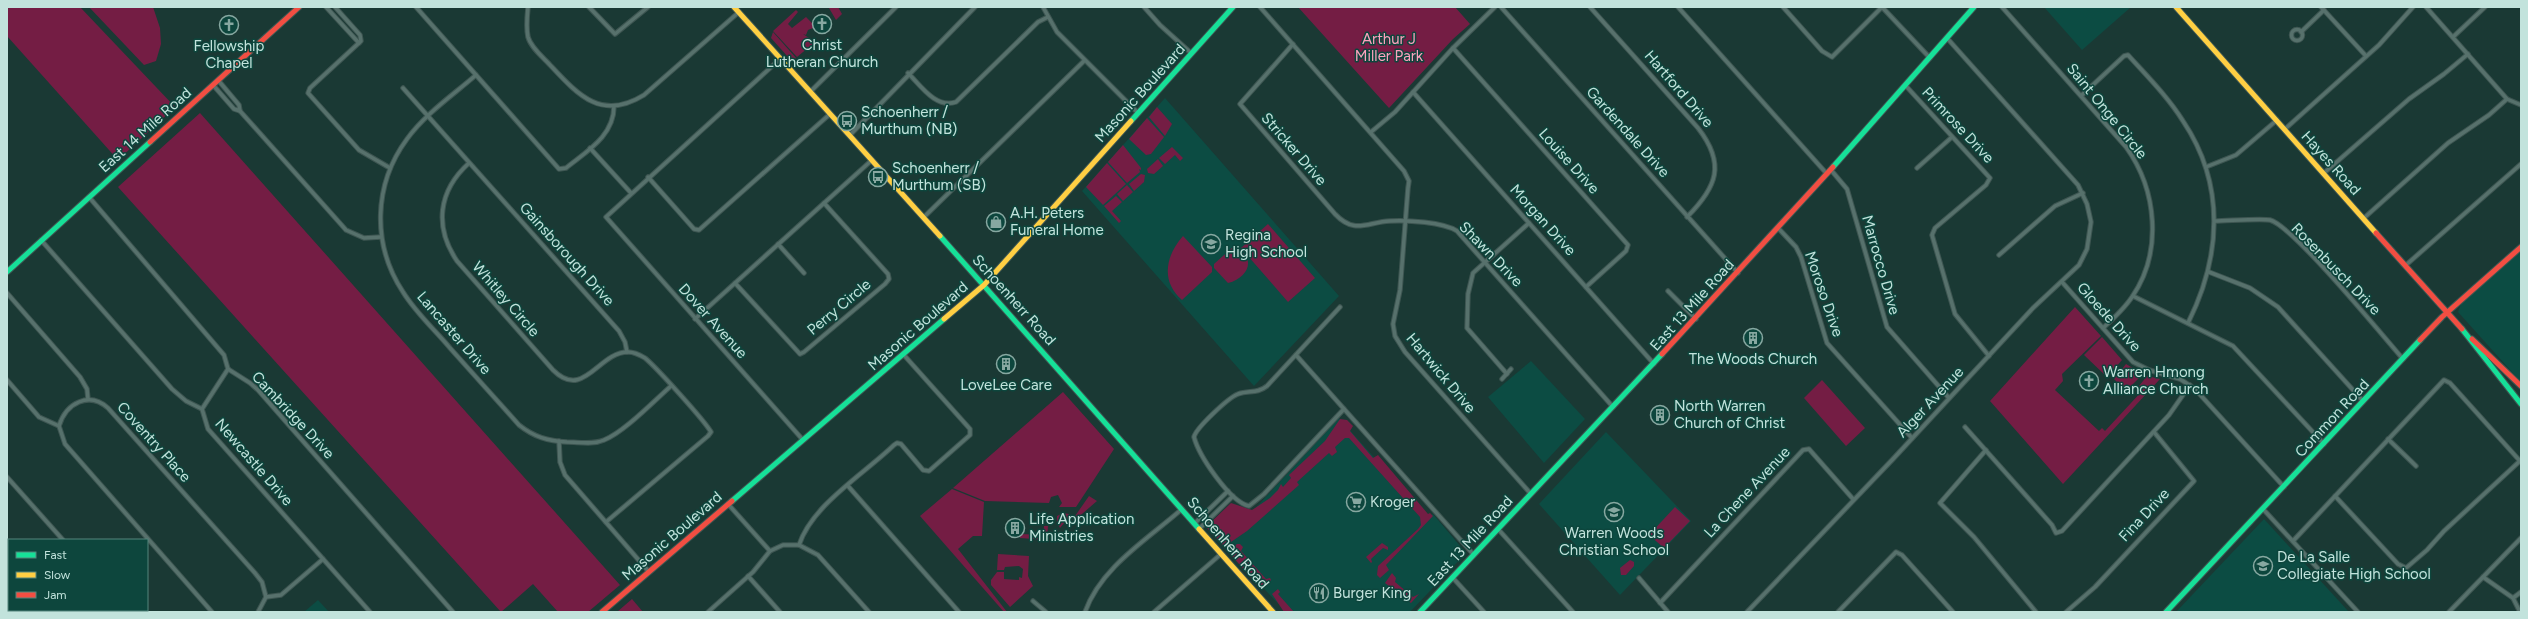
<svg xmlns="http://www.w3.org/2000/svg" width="2528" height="619" font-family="Figtree,sans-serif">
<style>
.built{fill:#0c4c43}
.green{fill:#741d44}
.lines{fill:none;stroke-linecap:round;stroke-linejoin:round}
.street-casing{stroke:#3e5652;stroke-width:5.5}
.fast-casing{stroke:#3e5652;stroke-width:7}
.slow-casing{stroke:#3e5652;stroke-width:7}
.jam-casing{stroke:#3e5652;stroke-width:7}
.street{stroke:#57716c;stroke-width:3.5}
.fast{stroke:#16e098;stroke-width:5}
.slow{stroke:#ffcf43;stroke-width:5}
.jam{stroke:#f24e42;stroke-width:5}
.labels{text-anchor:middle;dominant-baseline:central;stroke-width:3;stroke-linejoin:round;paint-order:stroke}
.park-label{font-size:15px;fill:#fda1bd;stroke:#0d463d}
.poi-label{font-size:15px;fill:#c2e3dc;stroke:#0d463d;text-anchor:start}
.street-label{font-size:15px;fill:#c2e3dc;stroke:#0d463d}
</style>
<rect width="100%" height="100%" fill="#1a3934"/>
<g class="built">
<polygon points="2044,7 2131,7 2082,50"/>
<polygon points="1165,98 1339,296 1254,386 1082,191"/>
<polygon points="2521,251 2521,382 2458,312 2461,304"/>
<polygon points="1531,361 1585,419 1544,463 1488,397"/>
<polygon points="1339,418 1428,518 1433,514 1466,553 1410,612 1286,612 1222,544"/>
<polygon points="1606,432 1691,521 1620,595 1539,504"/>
<polygon points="2264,519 2349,612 2176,612"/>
<polygon points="318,600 329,612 304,612"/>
</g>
<g class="green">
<polygon points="7,7 80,7 175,107 118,160 7,36"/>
<polygon points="89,7 153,7 160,28 161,44 156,61 144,65"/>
<polygon points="838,7 842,14 836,20 829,8"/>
<polygon points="1298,7 1455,7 1470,24 1453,39 1389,108"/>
<polygon points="796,10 798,12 788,24 792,28 806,17 813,24 813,28 808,30 806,35 803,34 815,42 797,57 773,31"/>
<polygon points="773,32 796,58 795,59 789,58 771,38"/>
<polygon points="1157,107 1172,124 1165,136 1149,117"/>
<polygon points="200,113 620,585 588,612 558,612 533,584 501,612 118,187"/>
<polygon points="1147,118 1164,137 1151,154 1146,155 1129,139"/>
<polygon points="1123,145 1141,168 1141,170 1139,169 1140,172 1127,183 1108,162"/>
<polygon points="1172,147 1183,158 1180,161 1175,155 1165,164 1159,158"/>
<polygon points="1158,159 1163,166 1154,174 1148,173 1147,169"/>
<polygon points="1107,163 1126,184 1103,205 1086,187"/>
<polygon points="1141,174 1145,175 1144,182 1134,191 1129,184"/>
<polygon points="1127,185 1133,192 1123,201 1117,194"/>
<polygon points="1116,196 1122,202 1112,211 1121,221 1119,223 1104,206"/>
<polygon points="1268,224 1315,278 1288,302 1241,248"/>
<path d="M1183,236L1212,267V272L1182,300C1160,281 1166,255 1183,236Z"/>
<path d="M1233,247C1257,256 1250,277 1228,283L1214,268V264Z"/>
<polygon points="2075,307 2101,336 2062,374 2063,381 2055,390 2099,431 2102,428 2105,431 2143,390 2139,386 2147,376 2160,379 2063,484 1990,401"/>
<polygon points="2102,337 2122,360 2107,377 2084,355"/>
<polygon points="2126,364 2143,374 2126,391 2114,379"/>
<polygon points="1822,380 1865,428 1846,446 1804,398"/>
<polygon points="1063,392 1114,449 1076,507 1059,507 1062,503 1058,495 1051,497 1049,503 985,501 953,488"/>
<polygon points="1340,419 1347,420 1353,426 1350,431 1373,458 1378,455 1428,514 1430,513 1433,516 1386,565 1389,570 1380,578 1377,575 1378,566 1418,529 1421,525 1420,517 1349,438 1345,438 1335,447 1337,452 1332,456 1329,453 1297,482 1299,485 1247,531 1228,544 1223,545 1207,528 1208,525 1231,503 1252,510 1270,498 1278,490 1281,484 1283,487 1291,478 1289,475 1325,441"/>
<polygon points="952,489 984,502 982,536 973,536 958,549 1007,612 1004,612 920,516"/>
<polygon points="1089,496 1097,501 1075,520 1073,519"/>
<polygon points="1675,507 1690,521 1664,548 1649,535"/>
<polygon points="1063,513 1069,514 1069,517 1060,528 1057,522 1057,516"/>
<polygon points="1044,526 1048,526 1047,540 1020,538 1020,534 1043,535"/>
<polygon points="1382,543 1388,547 1388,550 1383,548 1371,559 1372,562 1371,563 1366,557"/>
<polygon points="1237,544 1240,544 1243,547 1241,551 1266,579 1270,578 1271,580 1265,587 1259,587 1232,556 1231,549"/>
<polygon points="998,554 1029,556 1028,576 1033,586 1010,607 991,585 991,580 997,572 1004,572 1004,579 1019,580 1019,577 1022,578 1023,569 1019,566 1005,567 1004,570 997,570"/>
<polygon points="1630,560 1634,562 1634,566 1626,575 1621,575 1620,568"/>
<polygon points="1392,573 1396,578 1395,582 1413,597 1419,594 1411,603 1385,583"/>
<polygon points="1278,589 1280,592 1278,594 1294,612 1284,612 1272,594"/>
<polygon points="632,599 643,612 617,612"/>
</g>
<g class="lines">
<defs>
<g id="street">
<polyline points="326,7 359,43"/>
<polyline points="335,7 360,35 361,41 310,88 308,93 359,150 390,168"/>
<path d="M416,7L559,169L566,168C587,151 614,136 614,106"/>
<path d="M528,7C527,17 526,28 528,37C531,48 544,58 551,66C579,96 602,121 644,95L739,12"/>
<polyline points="589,7 615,34 648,7"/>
<polyline points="1043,7 1057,32 1138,113"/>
<polyline points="1144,7 1160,25 1191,53"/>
<polyline points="1260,7 1404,171 1409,181 1408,188 1400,290 1393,324 1395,336 1405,352 1531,494"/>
<polyline points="1501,7 1738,273"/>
<path d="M1590,7L1698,128C1726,164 1717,187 1687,217"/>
<polyline points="1678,7 1827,174"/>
<polyline points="1783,7 1822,51 1832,57 1882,7"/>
<polyline points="1882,7 1930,58"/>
<path d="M2002,7L2126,147C2157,190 2163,252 2132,297C2124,309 2113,319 2103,328"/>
<polyline points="2321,7 2366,56"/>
<polyline points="2426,7 2507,99 2521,105"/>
<circle cx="2297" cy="35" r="5.5"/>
<polyline points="2301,32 2324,10"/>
<polyline points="2453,37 2485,7"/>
<path d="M1293,44L1240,104L1335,214C1355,235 1367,222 1390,221C1407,220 1443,222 1457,231L1613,407"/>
<polyline points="1453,48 1628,245 1626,251 1586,287"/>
<polyline points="780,59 606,217 803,440"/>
<path d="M908,73C921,86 936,109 956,102L1038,22L1048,17"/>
<path d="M476,75C453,95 425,114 407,139C373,185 372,245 403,292C416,313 435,330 450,348C473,374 496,399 519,425C534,437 548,441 567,442C579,442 593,445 604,440C623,433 654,401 671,386"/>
<polyline points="213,85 234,109 240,111 239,105 218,80"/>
<polyline points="1906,86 1990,178 1986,185 1935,228 1932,235 1955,314 1989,356"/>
<polyline points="403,88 619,331 625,342 627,352"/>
<polyline points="810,92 896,7"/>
<polyline points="1413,92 1654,364"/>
<path d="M2082,95L2124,56L2128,55C2147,76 2168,97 2183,121C2226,185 2221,257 2188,323"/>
<polyline points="240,111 346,230 364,238 381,237"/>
<polyline points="2285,129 2379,45 2413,7"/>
<polyline points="1371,132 1395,112 1453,48 1495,7"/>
<polyline points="850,135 975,7"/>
<polyline points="590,148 631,193"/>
<path d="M469,163C438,191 434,227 457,261L553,370C584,401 598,352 628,352C634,352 640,355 645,358C656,367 704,420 711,432L708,436L606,522"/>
<polyline points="2206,167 2236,155 2277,120"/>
<polyline points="1917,168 1952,137"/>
<polyline points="1831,170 1847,189 1887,327 1949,398"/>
<polyline points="2324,173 2409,99 2444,74 2468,54"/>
<polyline points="648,177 694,229 699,230 830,114"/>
<polyline points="89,197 224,355 228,369"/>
<polyline points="924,217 1084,61"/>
<polyline points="2364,218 2448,143 2489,115 2507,99"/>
<path d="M2215,221C2227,221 2261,218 2270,220C2293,226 2382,335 2403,359"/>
<polyline points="1778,228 1796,247 1801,257 1827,343 1912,438"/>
<polyline points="41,240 172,389 186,401 202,409"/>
<polyline points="778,244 804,273"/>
<polyline points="1999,255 2055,206 2083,193"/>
<polyline points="2406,265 2521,164"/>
<polyline points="2209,272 2250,288 2278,307 2363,401"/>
<polyline points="2062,282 2133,362 2149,370 2180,379 2195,389 2284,487"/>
<polyline points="735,283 800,354 804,352 885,284 889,279 888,274 824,203"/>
<polyline points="1668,291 1696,319"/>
<polyline points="7,293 80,377 87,389 88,399"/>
<polyline points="2133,296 2233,346 2324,444"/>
<path d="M1340,307L1267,386C1257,394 1249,390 1238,394C1228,398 1196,428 1194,437C1199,456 1230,502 1249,506L1264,494L1344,409"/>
<polyline points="695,319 872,160"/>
<polyline points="1296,355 1474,555"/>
<polyline points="228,369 250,383 258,390 453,612"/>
<polyline points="1507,374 1467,328 1468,294 1473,273 1529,223"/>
<polyline points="1502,379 1511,369"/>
<polyline points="7,380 39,417 59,426"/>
<polyline points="202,409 208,429 370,612"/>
<polyline points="202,409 228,369"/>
<polyline points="1965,427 2052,525 2056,533 2062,531 2169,415 2190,385"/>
<polyline points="2388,439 2416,466"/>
<polyline points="559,441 560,462 565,475 649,572"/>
<polyline points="1986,450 1940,503 1974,537 2036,612"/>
<polyline points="7,477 63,540"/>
<polyline points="848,486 959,612"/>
<polyline points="2335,496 2398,564 2406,568 2427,550 2444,531 2521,460"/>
<polyline points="728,504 770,551"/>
<polyline points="2263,509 2358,612"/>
<polyline points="1195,523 1228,491"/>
<polyline points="1199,529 1233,496"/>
<polyline points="1498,529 1573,612"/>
<polyline points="2293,541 2444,380 2450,383 2520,461"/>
<polyline points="799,545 818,555 869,612"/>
<polyline points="7,573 9,571"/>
<polyline points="748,576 780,612"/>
<polyline points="2483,577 2513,598 2520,612"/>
<polyline points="1453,578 1484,612"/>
<polyline points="1639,578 1668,612"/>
<polyline points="7,593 9,594"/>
<polyline points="2513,598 2521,592"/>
<polyline points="1033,601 1046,612"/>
<polyline points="1660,603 1803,450 1809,449 1853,499"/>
<polyline points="27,610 29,612"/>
<polyline points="125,610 127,612"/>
<path d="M212,612L65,444L59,426C66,403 89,391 108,408L255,573L262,582L266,597"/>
<polyline points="258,612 266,597 281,595 323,559"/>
<path d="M708,612L753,572L770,551L783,545H799C812,505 864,474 894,445L897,443L901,444L923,470L929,471L970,435V429L903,354"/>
<path d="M1085,612C1101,567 1148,539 1182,509"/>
<polyline points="1154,612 1221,554"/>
<polyline points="1747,612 1893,459 2033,308 2079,265 2087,249 2091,222 2087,204 2078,185 1947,38"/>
<polyline points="1838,612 1896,552 1902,555 1953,612"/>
<polyline points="2066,612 2095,587 2194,481 2154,432"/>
<polyline points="2449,612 2521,538"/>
</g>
<g id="fast">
<polyline points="1131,121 1233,7"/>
<polyline points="1833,167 1974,7"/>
<polyline points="940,236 1199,529"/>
<polyline points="7,272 150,142"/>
<polyline points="2462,329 2521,404"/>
<polyline points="732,501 944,319"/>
<polyline points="1420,612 1662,354"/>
<polyline points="2166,612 2420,340"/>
</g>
<g id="slow">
<polyline points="734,7 940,236"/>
<polyline points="2176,7 2376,233"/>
<polyline points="944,319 984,285 1131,121"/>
<polyline points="1199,529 1273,612"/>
</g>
<g id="jam">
<polyline points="150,142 299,7"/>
<polyline points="2376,233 2462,329"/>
<polyline points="2472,339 2521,386"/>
<polyline points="2420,340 2442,317 2521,247"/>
<polyline points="1662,354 1833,167"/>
<polyline points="602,612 732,501"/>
</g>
</defs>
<use href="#street" class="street-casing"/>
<use href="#fast" class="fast-casing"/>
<use href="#slow" class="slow-casing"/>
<use href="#jam" class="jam-casing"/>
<use href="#street" class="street"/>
<use href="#fast" class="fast"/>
<use href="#slow" class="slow"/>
<use href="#jam" class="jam"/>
</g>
<defs>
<symbol id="church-ring" viewBox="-11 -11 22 22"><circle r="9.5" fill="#0d463d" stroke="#87a8a1" stroke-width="1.5"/><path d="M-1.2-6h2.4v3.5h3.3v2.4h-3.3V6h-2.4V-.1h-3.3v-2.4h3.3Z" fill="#87a8a1"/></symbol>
<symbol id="bus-ring" viewBox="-11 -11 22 22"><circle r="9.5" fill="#0d463d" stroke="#87a8a1" stroke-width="1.5"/><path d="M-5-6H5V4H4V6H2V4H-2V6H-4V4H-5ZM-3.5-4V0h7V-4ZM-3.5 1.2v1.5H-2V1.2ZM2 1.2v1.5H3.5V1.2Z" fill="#87a8a1"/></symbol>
<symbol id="shop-ring" viewBox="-11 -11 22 22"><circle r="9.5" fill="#0d463d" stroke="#87a8a1" stroke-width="1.5"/><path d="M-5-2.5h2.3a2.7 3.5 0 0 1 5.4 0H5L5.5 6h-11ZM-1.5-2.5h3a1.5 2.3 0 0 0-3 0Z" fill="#87a8a1"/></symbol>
<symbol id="school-ring" viewBox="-11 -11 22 22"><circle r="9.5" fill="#0d463d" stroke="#87a8a1" stroke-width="1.5"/><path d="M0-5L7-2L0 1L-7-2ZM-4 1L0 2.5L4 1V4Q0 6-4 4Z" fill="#87a8a1"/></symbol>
<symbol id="building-ring" viewBox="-11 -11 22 22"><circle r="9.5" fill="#0d463d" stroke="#87a8a1" stroke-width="1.5"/><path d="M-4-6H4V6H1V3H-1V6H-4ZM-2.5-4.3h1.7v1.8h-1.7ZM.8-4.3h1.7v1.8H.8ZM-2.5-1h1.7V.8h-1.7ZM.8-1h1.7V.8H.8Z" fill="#87a8a1"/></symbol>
<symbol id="supermarket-ring" viewBox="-11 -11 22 22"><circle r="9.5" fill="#0d463d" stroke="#87a8a1" stroke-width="1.5"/><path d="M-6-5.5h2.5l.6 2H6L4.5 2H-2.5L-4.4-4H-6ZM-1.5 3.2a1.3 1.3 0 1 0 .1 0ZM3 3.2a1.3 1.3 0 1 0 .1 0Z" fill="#87a8a1"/></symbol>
<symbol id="restaurant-ring" viewBox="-11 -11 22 22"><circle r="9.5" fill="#0d463d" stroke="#87a8a1" stroke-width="1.5"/><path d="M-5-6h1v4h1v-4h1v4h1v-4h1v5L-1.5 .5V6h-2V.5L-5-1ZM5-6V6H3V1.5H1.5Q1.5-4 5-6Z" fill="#87a8a1"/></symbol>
</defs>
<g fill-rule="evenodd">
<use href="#church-ring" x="811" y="13" width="22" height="22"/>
<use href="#church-ring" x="218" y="14" width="22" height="22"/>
<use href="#bus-ring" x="836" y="110" width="22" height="22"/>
<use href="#bus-ring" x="867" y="166" width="22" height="22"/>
<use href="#shop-ring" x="985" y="211" width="22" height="22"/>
<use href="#school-ring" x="1200" y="233" width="22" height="22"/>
<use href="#building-ring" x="1742" y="327" width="22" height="22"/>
<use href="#building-ring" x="995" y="353" width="22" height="22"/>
<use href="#church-ring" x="2078" y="370" width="22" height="22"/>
<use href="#building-ring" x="1649" y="404" width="22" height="22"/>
<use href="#supermarket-ring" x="1345" y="491" width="22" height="22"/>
<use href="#school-ring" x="1603" y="501" width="22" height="22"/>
<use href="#building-ring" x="1004" y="517" width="22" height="22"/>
<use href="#school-ring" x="2252" y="555" width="22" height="22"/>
<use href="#restaurant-ring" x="1308" y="582" width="22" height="22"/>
</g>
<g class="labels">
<g class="park-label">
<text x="1389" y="39">Arthur J<tspan x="1389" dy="17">Miller Park</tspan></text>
</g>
<g class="poi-label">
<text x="822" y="45" text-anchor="middle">Christ<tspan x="822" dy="17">Lutheran Church</tspan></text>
<text x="229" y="46" text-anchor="middle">Fellowship<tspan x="229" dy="17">Chapel</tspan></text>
<text x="861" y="112">Schoenherr /<tspan x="861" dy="17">Murthum (NB)</tspan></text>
<text x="892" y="168">Schoenherr /<tspan x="892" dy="17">Murthum (SB)</tspan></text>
<text x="1010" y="213">A.H. Peters<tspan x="1010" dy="17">Funeral Home</tspan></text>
<text x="1225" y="235">Regina<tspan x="1225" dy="17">High School</tspan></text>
<text x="1753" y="359" text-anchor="middle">The Woods Church</text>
<text x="2103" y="372">Warren Hmong<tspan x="2103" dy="17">Alliance Church</tspan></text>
<text x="1006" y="385" text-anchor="middle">LoveLee Care</text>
<text x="1674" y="406">North Warren<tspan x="1674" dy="17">Church of Christ</tspan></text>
<text x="1370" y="502">Kroger</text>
<text x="1029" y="519">Life Application<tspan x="1029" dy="17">Ministries</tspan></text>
<text x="1614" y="533" text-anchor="middle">Warren Woods<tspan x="1614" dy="17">Christian School</tspan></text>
<text x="2277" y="557">De La Salle<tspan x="2277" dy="17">Collegiate High School</tspan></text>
<text x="1333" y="593">Burger King</text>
</g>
<g class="street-label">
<text transform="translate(1679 89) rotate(49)">Hartford Drive</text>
<text transform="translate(1140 93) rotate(-48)">Masonic Boulevard</text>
<text transform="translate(2107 111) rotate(51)">Saint Onge Circle</text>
<text transform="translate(1958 125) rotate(47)">Primrose Drive</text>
<text transform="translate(145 130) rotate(-42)">East 14 Mile Road</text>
<text transform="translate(1628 132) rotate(48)">Gardendale Drive</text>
<text transform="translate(1294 149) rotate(49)">Stricker Drive</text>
<text transform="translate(1569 161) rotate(48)">Louise Drive</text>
<text transform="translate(2331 163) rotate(48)">Hayes Road</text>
<text transform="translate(1543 220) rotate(48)">Morgan Drive</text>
<text transform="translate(567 254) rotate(48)">Gainsborough Drive</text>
<text transform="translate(1491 254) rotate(46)">Shawn Drive</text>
<text transform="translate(1881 265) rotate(74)">Marrocco Drive</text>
<text transform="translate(2336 269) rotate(46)">Rosenbusch Drive</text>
<text transform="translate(1824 294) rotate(71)">Moroso Drive</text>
<text transform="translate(506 299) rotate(49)">Whitley Circle</text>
<text transform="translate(1014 300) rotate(48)">Schoenherr Road</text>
<text transform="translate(1692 305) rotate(-48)">East 13 Mile Road</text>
<text transform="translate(839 307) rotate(-40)">Perry Circle</text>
<text transform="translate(2109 317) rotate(48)">Gloede Drive</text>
<text transform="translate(713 321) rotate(48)">Dover Avenue</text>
<text transform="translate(918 326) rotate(-41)">Masonic Boulevard</text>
<text transform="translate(454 333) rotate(49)">Lancaster Drive</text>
<text transform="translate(1441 373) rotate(50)">Hartwick Drive</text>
<text transform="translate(1930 402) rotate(-47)">Alger Avenue</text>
<text transform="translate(293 415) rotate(47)">Cambridge Drive</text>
<text transform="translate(2332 418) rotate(-47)">Common Road</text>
<text transform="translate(154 442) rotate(48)">Coventry Place</text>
<text transform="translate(254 462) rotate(49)">Newcastle Drive</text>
<text transform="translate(1747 492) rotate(-47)">La Chene Avenue</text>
<text transform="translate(2144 515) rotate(-47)">Fina Drive</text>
<text transform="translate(672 536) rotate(-41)">Masonic Boulevard</text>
<text transform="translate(1470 541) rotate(-47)">East 13 Mile Road</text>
<text transform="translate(1228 543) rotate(49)">Schoenherr Road</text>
</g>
</g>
<rect width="2528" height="619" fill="none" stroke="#c2e3dc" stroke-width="16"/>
<rect x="8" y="539" width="140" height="72" fill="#0d463d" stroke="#55857d"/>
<rect x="16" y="552" width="20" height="6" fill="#16e098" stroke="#55857d"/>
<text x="44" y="559" font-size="12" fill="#c2e3dc">Fast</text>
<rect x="16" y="572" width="20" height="6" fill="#ffcf43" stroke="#55857d"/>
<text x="44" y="579" font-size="12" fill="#c2e3dc">Slow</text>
<rect x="16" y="592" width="20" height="6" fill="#f24e42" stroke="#55857d"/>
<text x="44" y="599" font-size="12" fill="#c2e3dc">Jam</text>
</svg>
